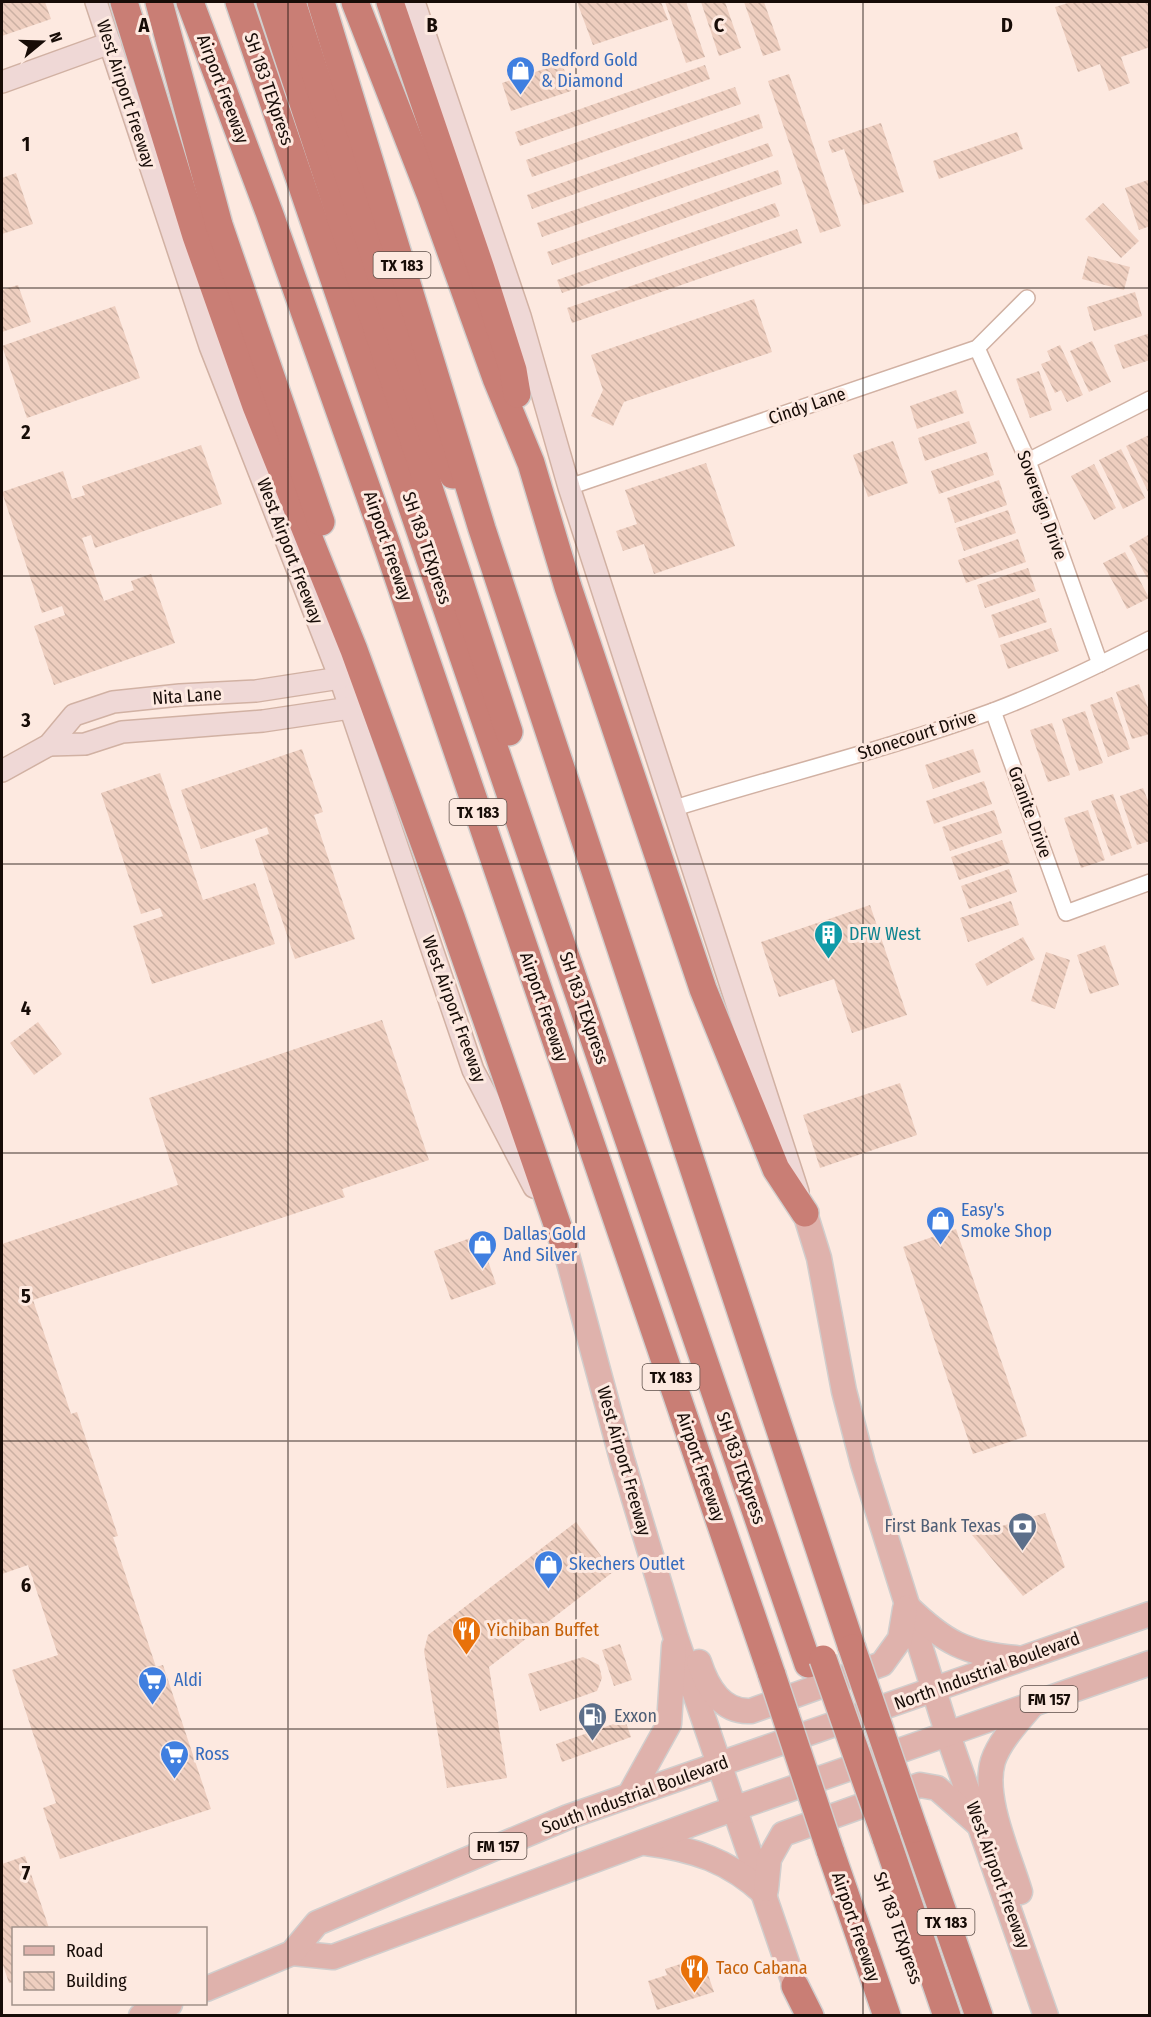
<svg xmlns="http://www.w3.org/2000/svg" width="1151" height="2017" font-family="'Fira Sans Condensed',sans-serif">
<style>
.building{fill:url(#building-back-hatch)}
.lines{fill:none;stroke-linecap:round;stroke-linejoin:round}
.street-casing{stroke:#d1b1a3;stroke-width:18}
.secondary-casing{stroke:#d1b1a3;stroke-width:24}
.primary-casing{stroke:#d1cecd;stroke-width:27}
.highway-casing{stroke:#d1cecd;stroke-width:30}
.street{stroke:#fff;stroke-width:15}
.secondary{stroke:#efd8d6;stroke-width:21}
.primary{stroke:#dfb2ac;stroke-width:24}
.highway{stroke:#c97e75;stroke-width:27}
.highway-bridge-casing{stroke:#d1cecd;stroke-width:30;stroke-linecap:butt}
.highway-bridge{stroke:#c97e75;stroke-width:27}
.grid{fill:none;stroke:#170c07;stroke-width:1.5;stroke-opacity:0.55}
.labels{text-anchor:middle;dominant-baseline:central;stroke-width:6;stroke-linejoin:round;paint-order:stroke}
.shield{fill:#fde9e0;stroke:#5c4e48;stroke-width:1.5}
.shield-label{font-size:16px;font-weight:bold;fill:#170c07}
.shop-label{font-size:18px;fill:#366cbe;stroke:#fde9e0;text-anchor:start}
.street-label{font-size:18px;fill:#170c07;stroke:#fde9e0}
.culture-label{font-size:18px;fill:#0d838f;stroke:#fde9e0;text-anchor:start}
.service-label{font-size:18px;fill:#4e5e75;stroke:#fde9e0;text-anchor:end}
.food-label{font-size:18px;fill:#c56008;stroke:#fde9e0;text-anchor:start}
.grid-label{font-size:20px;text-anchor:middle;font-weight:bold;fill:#170c07;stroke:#fde9e0;stroke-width:6;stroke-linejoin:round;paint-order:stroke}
</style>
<defs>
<pattern id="building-back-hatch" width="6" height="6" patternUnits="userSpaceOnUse" patternTransform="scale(1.5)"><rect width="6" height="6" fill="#eecebf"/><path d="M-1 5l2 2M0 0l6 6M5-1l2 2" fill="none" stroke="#cbb0a3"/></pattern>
</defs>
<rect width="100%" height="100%" fill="#fde9e0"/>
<g class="building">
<polygon points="2,2 45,2 51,19 2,36"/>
<polygon points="577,2 661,2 668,20 593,45"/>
<polygon points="665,2 686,2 705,57 686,63"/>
<polygon points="701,2 725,2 741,48 719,56"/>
<polygon points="744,2 764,2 781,50 763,56"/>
<polygon points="1071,2 1150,2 1150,47 1121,57 1130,83 1109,91 1100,64 1078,72 1055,7"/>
<polygon points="562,63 571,91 511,111 502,83"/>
<polygon points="705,65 710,79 520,146 515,132"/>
<polygon points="789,74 841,226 820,233 768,81"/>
<polygon points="735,87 741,104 532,177 526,160"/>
<polygon points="759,114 763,128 532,209 527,195"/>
<polygon points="881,123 904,192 863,205 844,149 832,153 828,141"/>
<polygon points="1017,132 1023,149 939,179 933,161"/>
<polygon points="768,143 773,156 542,237 537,223"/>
<polygon points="778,170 782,184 552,265 547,252"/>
<polygon points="16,173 33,224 2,234 2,178"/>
<polygon points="1148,180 1150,226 1139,230 1125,188"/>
<polygon points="775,203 780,216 562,293 557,280"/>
<polygon points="1103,203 1139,241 1121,258 1085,219"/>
<polygon points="797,229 802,243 572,323 567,308"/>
<polygon points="1088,256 1130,267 1124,290 1082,279"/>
<polygon points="18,285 31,322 2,332 2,290"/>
<polygon points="1135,292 1142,316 1094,331 1087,307"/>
<polygon points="754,299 772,352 624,402 613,426 591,416 603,390 591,355"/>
<polygon points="115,306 140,378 27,418 2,346"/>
<polygon points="1150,333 1150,360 1123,369 1114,345"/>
<polygon points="1092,341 1111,382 1089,392 1070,351"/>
<polygon points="1060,345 1083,395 1067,402 1061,390 1055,393 1041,364 1051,360 1047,351"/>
<polygon points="1039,371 1052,410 1030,418 1016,379"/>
<polygon points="956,390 964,413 917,429 910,406"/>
<polygon points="969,421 977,443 925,461 918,438"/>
<polygon points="1149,435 1150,437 1150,496 1126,446"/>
<polygon points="893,441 908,483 868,497 853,455"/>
<polygon points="201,445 222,504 95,548 91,535 82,538 104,601 134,590 131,581 151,574 175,643 54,685 34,626 65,615 62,606 42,613 2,492 63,471 72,499 85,495 82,486"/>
<polygon points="1121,449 1145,498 1123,509 1099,460"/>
<polygon points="987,452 994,475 939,494 931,471"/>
<polygon points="706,463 735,546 654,574 644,544 623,551 616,531 637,524 625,490"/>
<polygon points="1094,464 1116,508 1094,520 1071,476"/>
<polygon points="999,480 1007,505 955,523 947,498"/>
<polygon points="1008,510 1016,533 964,551 956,528"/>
<polygon points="1150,534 1150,583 1129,546"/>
<polygon points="1018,539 1026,562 966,583 958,560"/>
<polygon points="1125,552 1149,598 1127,609 1103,563"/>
<polygon points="1028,568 1036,591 985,608 977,585"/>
<polygon points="1039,598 1047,622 999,638 991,615"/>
<polygon points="1051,628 1059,651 1008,669 1000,645"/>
<polygon points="1139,684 1150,713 1150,734 1132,739 1116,692"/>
<polygon points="1112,697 1130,749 1108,757 1090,705"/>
<polygon points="1085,711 1103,763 1079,771 1062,719"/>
<polygon points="1052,723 1070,775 1048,782 1030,730"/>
<polygon points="302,749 323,812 314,815 355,939 295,959 255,839 269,834 267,827 201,849 181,790"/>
<polygon points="973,749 981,772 933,789 925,765"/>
<polygon points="160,773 203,900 255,883 275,944 152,984 133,926 163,916 160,908 141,914 101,793"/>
<polygon points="984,781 992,804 934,824 926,801"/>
<polygon points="1143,788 1150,806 1150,841 1137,845 1120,796"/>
<polygon points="1113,794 1132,848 1111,856 1091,801"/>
<polygon points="994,810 1002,833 950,851 942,827"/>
<polygon points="1088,810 1105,860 1081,868 1064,818"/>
<polygon points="1002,840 1010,863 959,880 951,857"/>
<polygon points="1009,869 1017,892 969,909 961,886"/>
<polygon points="1011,901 1019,925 968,942 960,918"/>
<polygon points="870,905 907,1015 852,1033 834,979 779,997 761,942"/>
<polygon points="1023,937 1035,959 987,986 975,964"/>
<polygon points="1105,945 1119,985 1090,994 1077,955"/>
<polygon points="1046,952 1070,960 1055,1009 1031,1001"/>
<polygon points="382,1020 429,1160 342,1189 345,1197 33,1300 71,1414 77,1412 118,1536 113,1537 156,1667 163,1665 211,1809 60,1859 43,1808 56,1803 12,1670 58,1655 28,1565 2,1574 2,1244 178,1185 149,1098"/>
<polygon points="38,1022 62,1054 34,1075 10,1043"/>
<polygon points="900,1083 917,1135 820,1168 803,1115"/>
<polygon points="956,1229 1027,1436 973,1454 903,1247"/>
<polygon points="479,1235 496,1284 451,1300 434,1251"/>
<polygon points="1045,1513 1065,1567 1023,1596 972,1535"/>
<polygon points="576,1522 613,1572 489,1667 507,1778 447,1788 424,1651 428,1635"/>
<polygon points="620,1644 632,1680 614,1686 602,1650"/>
<polygon points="583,1657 599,1665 602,1678 597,1691 540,1711 528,1674"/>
<polygon points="625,1720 631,1737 562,1762 556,1744"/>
<polygon points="25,1856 49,1928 14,1928 14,1982 9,1983 2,1962 2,1864"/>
<polygon points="702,1957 714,1992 657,2010 648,1981 667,1975 665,1969"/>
</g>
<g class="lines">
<defs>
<g id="street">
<polyline points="977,348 1028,461 1100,664"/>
<polyline points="1028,461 1150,399"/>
<polyline points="569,487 977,348 1027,298"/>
<polyline points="993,711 1066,913 1150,882"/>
<path d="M675,808C781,775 889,749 993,711C1046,691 1099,665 1150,639"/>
</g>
<g id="secondary">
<polyline points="96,2 210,346 340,678 473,1070 534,1187"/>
<polyline points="414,2 520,316 569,487 798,1192"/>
<polyline points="2,82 110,43"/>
<polyline points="49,745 85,744 122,732 263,721 350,708"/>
<polyline points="2,771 49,745 74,715 113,702 180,695 256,691 340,678"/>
</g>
<g id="primary">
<polyline points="805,1213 819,1258 844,1391 863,1464 948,1735 1046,2016"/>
<polyline points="564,1244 622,1459 675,1635 795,1986"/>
<path d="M908,1607C944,1642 966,1654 1016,1658"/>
<path d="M699,1662C707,1687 722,1713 751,1711L882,1664L900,1639L905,1609"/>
<polyline points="629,1796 669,1724 674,1646"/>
<path d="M646,1843C694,1849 729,1861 765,1894"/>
<polyline points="766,1889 769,1859 783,1834 920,1785 937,1788 977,1823"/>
<path d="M1020,1892C1009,1855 982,1798 993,1761C1000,1740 1019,1721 1033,1704"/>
<polyline points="292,1953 333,1957 716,1815 1150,1663"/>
<polyline points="206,1989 292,1953 317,1923 568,1817 1150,1614"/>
<polyline points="141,2016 170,2004"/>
</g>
<g id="highway">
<polyline points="124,2 196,236 256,406 354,650 451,917 564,1244"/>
<polyline points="159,2 219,225 321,522"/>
<polyline points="190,2 269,212 387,545 772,1675"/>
<polyline points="239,2 808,1664"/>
<polyline points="270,2 509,732"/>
<polyline points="292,2 432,434 453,475"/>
<polyline points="321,2 482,529 852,1648"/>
<polyline points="355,2 430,194 496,378 531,463 568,587 703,989 776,1169 805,1213"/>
<polyline points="390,2 481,269 513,370 517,394"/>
<polyline points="914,1829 979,2016"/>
<polyline points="886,1838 947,2016"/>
<polyline points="830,1850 887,2016"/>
<polyline points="795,1986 810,2016"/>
</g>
</defs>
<use href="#street" class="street-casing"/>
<use href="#secondary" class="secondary-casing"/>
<use href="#primary" class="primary-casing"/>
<use href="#highway" class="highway-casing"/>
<use href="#street" class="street"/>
<use href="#secondary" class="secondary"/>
<use href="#primary" class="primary"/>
<use href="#highway" class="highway"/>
<defs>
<g id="highway-bridge">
<polyline points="852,1648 914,1829"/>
<polyline points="823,1659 886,1838"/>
<polyline points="772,1675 830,1850"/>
</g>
</defs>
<use href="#highway-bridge" class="highway-bridge-casing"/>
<use href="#highway-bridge" class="highway-bridge"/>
</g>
<path class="grid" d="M288,2V2016M576,2V2016M863,2V2016M2,288H1150M2,576H1150M2,864H1150M2,1153H1150M2,1441H1150M2,1729H1150"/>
<defs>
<symbol id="shop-pin" viewBox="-11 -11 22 30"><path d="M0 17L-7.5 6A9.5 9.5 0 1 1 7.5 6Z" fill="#3f7fe0" stroke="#fde9e0"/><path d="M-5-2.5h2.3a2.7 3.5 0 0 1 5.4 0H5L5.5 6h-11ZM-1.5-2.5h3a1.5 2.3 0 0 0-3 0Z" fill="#fff"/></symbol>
<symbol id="building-pin" viewBox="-11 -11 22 30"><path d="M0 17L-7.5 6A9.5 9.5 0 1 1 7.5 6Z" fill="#0f9aa8" stroke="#fde9e0"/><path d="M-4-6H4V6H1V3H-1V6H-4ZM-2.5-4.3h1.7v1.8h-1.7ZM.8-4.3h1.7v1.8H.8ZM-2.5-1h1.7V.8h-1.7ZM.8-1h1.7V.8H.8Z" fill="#fff"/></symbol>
<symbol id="bank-pin" viewBox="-11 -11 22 30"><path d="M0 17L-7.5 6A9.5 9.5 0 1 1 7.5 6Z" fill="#5c6f8a" stroke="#fde9e0"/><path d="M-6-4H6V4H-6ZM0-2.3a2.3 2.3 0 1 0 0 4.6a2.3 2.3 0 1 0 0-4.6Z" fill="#fff"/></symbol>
<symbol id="restaurant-pin" viewBox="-11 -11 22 30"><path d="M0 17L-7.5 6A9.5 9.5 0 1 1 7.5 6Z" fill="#e8710a" stroke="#fde9e0"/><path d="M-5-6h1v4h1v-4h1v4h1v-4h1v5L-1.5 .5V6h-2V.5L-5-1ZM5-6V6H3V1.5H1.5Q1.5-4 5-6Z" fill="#fff"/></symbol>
<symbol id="supermarket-pin" viewBox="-11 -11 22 30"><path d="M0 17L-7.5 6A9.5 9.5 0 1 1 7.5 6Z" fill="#3f7fe0" stroke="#fde9e0"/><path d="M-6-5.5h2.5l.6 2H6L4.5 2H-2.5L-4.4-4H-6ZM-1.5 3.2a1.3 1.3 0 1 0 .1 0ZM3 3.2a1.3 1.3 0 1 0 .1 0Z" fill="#fff"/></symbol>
<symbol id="fuel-pin" viewBox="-11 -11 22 30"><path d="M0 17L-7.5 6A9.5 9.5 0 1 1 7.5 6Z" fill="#5c6f8a" stroke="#fde9e0"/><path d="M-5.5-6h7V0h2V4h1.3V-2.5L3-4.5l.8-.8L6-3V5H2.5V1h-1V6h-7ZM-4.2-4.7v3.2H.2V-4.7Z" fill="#fff"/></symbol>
</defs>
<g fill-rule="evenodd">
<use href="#shop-pin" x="504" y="54" width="33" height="45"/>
<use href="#building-pin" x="812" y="918" width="33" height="45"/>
<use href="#shop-pin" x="924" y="1204" width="33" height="45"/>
<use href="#shop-pin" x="466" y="1228" width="33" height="45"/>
<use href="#bank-pin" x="1006" y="1510" width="33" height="45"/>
<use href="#shop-pin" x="532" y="1548" width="33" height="45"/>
<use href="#restaurant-pin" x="450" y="1614" width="33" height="45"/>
<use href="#supermarket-pin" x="136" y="1664" width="33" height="45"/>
<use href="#fuel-pin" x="576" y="1700" width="33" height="45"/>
<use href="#supermarket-pin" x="158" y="1738" width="33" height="45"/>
<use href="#restaurant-pin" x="678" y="1952" width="33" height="45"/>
</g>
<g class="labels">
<g class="shield">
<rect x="373.5" y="252" width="57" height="26" rx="4.5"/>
<rect x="449.5" y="799" width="57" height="26" rx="4.5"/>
<rect x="642.5" y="1364" width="57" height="26" rx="4.5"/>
<rect x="1020.5" y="1686" width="57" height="26" rx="4.5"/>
<rect x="469.5" y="1833" width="57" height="26" rx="4.5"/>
<rect x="917.5" y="1909" width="57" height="26" rx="4.5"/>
</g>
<g class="shield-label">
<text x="402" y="265">TX 183</text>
<text x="478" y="812">TX 183</text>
<text x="671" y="1377">TX 183</text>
<text x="1049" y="1699">FM 157</text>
<text x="498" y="1846">FM 157</text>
<text x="946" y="1922">TX 183</text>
</g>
<g class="shop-label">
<text x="541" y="60">Bedford Gold<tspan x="541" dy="21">&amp; Diamond</tspan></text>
<text x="961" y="1210">Easy's<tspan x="961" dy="21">Smoke Shop</tspan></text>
<text x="503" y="1234">Dallas Gold<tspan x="503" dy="21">And Silver</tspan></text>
<text x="569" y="1564">Skechers Outlet</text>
<text x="174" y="1680">Aldi</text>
<text x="195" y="1754">Ross</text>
</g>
<g class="street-label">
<text transform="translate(223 89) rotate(69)">Airport Freeway</text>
<text transform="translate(269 89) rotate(71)">SH 183 TEXpress</text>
<text transform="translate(126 94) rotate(72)">West Airport Freeway</text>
<text transform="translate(807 406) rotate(-19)">Cindy Lane</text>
<text transform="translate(1042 505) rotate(70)">Sovereign Drive</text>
<text transform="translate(388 546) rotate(71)">Airport Freeway</text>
<text transform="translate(427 548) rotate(71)">SH 183 TEXpress</text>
<text transform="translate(290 551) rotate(69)">West Airport Freeway</text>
<text transform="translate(187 696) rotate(-4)">Nita Lane</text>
<text transform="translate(917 735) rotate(-18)">Stonecourt Drive</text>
<text transform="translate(1030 812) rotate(70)">Granite Drive</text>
<text transform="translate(544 1007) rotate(71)">Airport Freeway</text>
<text transform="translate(584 1008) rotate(71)">SH 183 TEXpress</text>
<text transform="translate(454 1009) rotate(70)">West Airport Freeway</text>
<text transform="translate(624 1461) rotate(74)">West Airport Freeway</text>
<text transform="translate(701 1467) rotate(71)">Airport Freeway</text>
<text transform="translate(741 1468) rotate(71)">SH 183 TEXpress</text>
<text transform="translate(987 1671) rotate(-20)">North Industrial Boulevard</text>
<text transform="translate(635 1795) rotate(-20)">South Industrial Boulevard</text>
<text transform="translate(998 1875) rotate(70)">West Airport Freeway</text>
<text transform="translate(856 1927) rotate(71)">Airport Freeway</text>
<text transform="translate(898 1928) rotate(71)">SH 183 TEXpress</text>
</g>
<g class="culture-label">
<text x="849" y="934">DFW West</text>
</g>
<g class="service-label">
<text x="1001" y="1526">First Bank Texas</text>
<text x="614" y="1716" text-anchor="start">Exxon</text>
</g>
<g class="food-label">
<text x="487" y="1630">Yichiban Buffet</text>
<text x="716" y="1968">Taco Cabana</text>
</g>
</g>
<g class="grid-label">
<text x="144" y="32">A</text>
<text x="432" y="32">B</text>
<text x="719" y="32">C</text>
<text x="1007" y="32">D</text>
<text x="26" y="151">1</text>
<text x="26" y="439">2</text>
<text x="26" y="727">3</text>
<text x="26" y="1015">4</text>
<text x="26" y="1303">5</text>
<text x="26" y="1592">6</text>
<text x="26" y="1880">7</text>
</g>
<rect width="1151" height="2017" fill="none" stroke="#170c07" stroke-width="6"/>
<rect x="12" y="1927" width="195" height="78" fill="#fde9e0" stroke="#a19189" stroke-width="1.5"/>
<rect x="24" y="1946" width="30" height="9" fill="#dfb2ac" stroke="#a19189" stroke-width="1.5"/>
<text x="66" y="1957" font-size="18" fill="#170c07">Road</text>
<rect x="24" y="1972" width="30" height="18" fill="url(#building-back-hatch)" stroke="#a19189" stroke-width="1.5"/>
<text x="66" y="1987" font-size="18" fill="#170c07">Building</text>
<g transform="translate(42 42) rotate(71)" stroke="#fde9e0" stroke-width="4.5" paint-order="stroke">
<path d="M0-4.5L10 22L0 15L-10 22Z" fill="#170c07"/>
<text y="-9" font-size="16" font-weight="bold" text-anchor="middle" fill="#170c07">N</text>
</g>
</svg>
